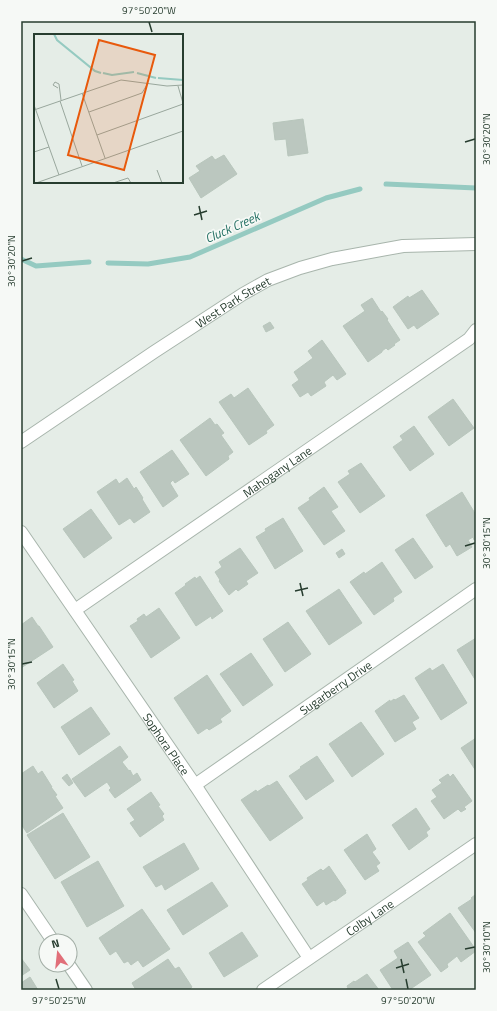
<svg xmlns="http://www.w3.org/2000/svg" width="497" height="1011" font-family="'Titillium Web',sans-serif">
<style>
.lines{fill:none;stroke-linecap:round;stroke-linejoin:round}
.stream{stroke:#95cac1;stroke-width:5}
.building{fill:#bbc7bf;stroke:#b8c6bc}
.minor-casing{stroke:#a8b5ac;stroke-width:14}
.minor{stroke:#fff;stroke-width:12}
.ticks{fill:none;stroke:#273d2f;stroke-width:1.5}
.labels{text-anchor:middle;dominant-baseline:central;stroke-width:3.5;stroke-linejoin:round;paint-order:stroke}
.street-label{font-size:12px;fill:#273d2f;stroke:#f6f9f6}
.water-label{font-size:13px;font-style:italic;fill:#277265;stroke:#f6f9f6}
.inset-river{fill:none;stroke:#95cac1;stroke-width:2}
.inset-road{fill:none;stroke:#99a79d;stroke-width:1}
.view{fill:#e8590c;fill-opacity:0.15;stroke:#e8590c;stroke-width:2}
.inset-edge{fill:none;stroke:#273d2f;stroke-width:2}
.neatline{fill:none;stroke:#273d2f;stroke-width:1.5}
.ticks-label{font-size:10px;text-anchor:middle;fill:#273d2f}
</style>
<rect width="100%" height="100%" fill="#e5ede7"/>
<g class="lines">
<g class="stream">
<polyline points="386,184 476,188"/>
<polyline points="21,259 36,266 89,262"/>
<polyline points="108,263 148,264 190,257 326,198 360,189"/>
</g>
</g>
<g class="building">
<polygon points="303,119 308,153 288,156 286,139 275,140 273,123"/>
<polygon points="224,155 237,174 201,198 189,178 200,171 196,166 212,156 215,160"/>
<polygon points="422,290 439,314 417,329 414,325 408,329 393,307 408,296 409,298"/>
<polygon points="372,298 381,312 382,311 388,319 387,320 400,340 394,344 395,345 388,350 386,348 382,351 382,352 368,362 343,326 365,311 361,305"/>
<polygon points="270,322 274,328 266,332 263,326"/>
<polygon points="322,340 346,374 337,380 333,375 324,382 326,386 311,396 308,392 300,397 292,385 299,380 294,372 313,358 308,351"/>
<polygon points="248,388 274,425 266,431 267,433 249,445 219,402 231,394 234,398"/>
<polygon points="453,399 474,428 449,446 428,417"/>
<polygon points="210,418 215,425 217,424 224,433 221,435 233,452 228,456 229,459 206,476 180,440"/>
<polygon points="414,426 434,454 410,471 393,447 403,440 400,436"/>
<polygon points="172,450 189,474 175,483 173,480 170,483 178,496 163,507 140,472"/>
<polygon points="361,463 385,496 360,513 338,482 350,474 348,471"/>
<polygon points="127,478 134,489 136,487 143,498 142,499 150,512 134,523 130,518 119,525 97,492 116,479 119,484"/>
<polygon points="324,487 338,507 331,511 345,531 324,545 298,508 310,500 309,498"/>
<polygon points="462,492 476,515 476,539 474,540 473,537 468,540 472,547 457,556 450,544 446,547 426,515"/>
<polygon points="91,509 112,538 84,558 63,529"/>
<polygon points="283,518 303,551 275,569 256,537 266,531 265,529"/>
<polygon points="413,538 433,567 415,579 395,550"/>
<polygon points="240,548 258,573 246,581 248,584 238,591 236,589 229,595 219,581 220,580 215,572 222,567 219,562"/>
<polygon points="342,549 345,554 339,558 336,553"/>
<polygon points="382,562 402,592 393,598 394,601 374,615 350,582 364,572 365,574"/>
<polygon points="200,576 223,611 212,619 211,616 196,626 175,593 186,585 185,584 195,577 196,579"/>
<polygon points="339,589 362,623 329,645 306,611"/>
<polygon points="159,608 180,638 151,658 130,626 138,621 137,619 144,614 146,617"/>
<polygon points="32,617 38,626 39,626 53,647 21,668 21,625"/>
<polygon points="288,622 311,654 285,672 263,639"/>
<polygon points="476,638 476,681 457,650"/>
<polygon points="251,653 273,685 243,706 220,674"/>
<polygon points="63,664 74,680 72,681 78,691 54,708 37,683"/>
<polygon points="443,664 467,703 441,720 415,678 430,668 432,671"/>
<polygon points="207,675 231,711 220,719 222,722 209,730 207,728 198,734 174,698"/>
<polygon points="404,695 419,718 412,722 416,729 395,742 375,711 390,700 390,702 394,699 395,700"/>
<polygon points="91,707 110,734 79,755 61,727"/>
<polygon points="361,722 384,754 352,777 329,744"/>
<polygon points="476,738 476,771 461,748"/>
<polygon points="120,746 128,757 122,762 129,771 130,770 133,776 137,773 141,780 115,798 109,790 111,788 107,782 85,797 72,779"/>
<polygon points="317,756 334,781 306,800 289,776 301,768 300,767"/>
<polygon points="33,766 38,774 42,771 52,787 51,787 57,795 55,796 63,808 27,833 21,824 21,774"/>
<polygon points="67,774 73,783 69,786 62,778"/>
<polygon points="448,774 450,777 453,774 472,801 464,807 466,809 461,812 458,809 444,819 431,801 437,797 432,790 442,783 439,780"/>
<polygon points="277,781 303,818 270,841 241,800 256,790 257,792 268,785 269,786"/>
<polygon points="151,792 160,805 158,806 164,814 162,816 164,820 140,837 130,823 135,820 127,809"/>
<polygon points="416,808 430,829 426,832 428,836 409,850 392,825"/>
<polygon points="63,813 90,857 55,879 27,835"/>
<polygon points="367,834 376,849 372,852 380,863 376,866 379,871 365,880 344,850"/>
<polygon points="184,843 199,869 165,890 162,884 156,887 143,867"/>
<polygon points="98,861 124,906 87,927 61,882"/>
<polygon points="329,866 346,891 345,891 346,893 335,901 334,900 326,905 324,901 317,906 302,884 308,880 307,878 321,869 323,871"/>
<polygon points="212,882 228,906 183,935 167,910"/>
<polygon points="475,895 476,896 476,933 458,908 472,899 471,898"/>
<polygon points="142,909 170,949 143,967 138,960 131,965 128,961 124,963 116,951 110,955 99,938"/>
<polygon points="450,913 476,950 476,951 461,962 457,956 447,964 448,967 441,972 418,942 426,936 423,933"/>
<polygon points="242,932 258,956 224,977 209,953"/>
<polygon points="408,942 431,975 409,990 393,990 380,970 398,958 394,951"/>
<polygon points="21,958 30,970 21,976"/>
<polygon points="168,959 175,969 179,967 192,987 190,989 191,990 136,990 132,983"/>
<polygon points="367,974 379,990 345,990 348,988 347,986 354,981 355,982"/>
<polygon points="30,977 38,990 21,990 21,983"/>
</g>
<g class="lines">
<defs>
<g id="minor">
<path id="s1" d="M21,442L154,352L243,294L268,280L300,268L332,259L403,246L476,244"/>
<path id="s2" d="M21,532L195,785L309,958"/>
<path id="s3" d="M75,610L469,339L476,330"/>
<path id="s4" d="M195,785L476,589"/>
<polyline points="21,894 53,941"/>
<polyline points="69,965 86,990"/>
<path id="s5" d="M263,990L476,844"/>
</g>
</defs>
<use href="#minor" class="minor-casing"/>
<use href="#minor" class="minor"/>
</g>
<path class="ticks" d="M149,22L152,32M465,142L475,139M199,206L202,220M194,215L207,211M22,261L32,258M465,546L475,543M300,583L303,596M295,591L308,588M22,664L32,662M465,949L475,947M401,959L404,973M396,968L409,964M56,979L59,989M406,979L408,989"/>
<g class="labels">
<g class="street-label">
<text stroke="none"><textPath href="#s1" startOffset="254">West Park Street</textPath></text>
<text stroke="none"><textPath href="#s3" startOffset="245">Mahogany Lane</textPath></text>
<text stroke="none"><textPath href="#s4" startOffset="171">Sugarberry Drive</textPath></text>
<text stroke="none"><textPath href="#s2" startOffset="257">Sophora Place</textPath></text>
<text stroke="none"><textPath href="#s5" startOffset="129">Colby Lane</textPath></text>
</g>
<g class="water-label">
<text transform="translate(232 227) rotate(-24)">Cluck Creek</text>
</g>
</g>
<g transform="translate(34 34)">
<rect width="149" height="149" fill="#e5ede7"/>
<path class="inset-river" d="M20,0L23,6L61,37L67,39M69,39L78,41L100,38M103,39L122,44M124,44L149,46"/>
<path class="inset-road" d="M144,52L149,69M24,54L19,51L21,48L25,50L27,66M48,59L71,124M26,67L48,132M0,71L25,141M0,76L87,46L133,52L149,51M55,78L108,59L114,49M63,101L149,70M0,118L15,113M123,136L128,149M2,149L149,97M79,149L94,144L97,149"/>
<path class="view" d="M65,6L121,21L90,136L34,121Z"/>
<rect width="149" height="149" class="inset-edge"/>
</g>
<rect width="497" height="1011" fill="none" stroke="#f6f9f6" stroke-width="44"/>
<g transform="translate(58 953) rotate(345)"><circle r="19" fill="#f6f9f6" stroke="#a3aea6"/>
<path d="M0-3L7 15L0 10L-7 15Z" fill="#e16f79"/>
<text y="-6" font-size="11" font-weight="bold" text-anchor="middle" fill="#273d2f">N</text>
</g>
<rect x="22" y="22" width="453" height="967" class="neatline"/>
<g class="ticks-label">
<text x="149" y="14">97°50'20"W</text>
<text transform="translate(486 139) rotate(-90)" y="4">30°30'20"N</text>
<text transform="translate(11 261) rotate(-90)" y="4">30°30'20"N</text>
<text transform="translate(486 543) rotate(-90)" y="4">30°30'15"N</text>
<text transform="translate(11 664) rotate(-90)" y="4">30°30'15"N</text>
<text transform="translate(486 947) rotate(-90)" y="4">30°30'10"N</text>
<text x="59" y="1004">97°50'25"W</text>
<text x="408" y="1004">97°50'20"W</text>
</g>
</svg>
